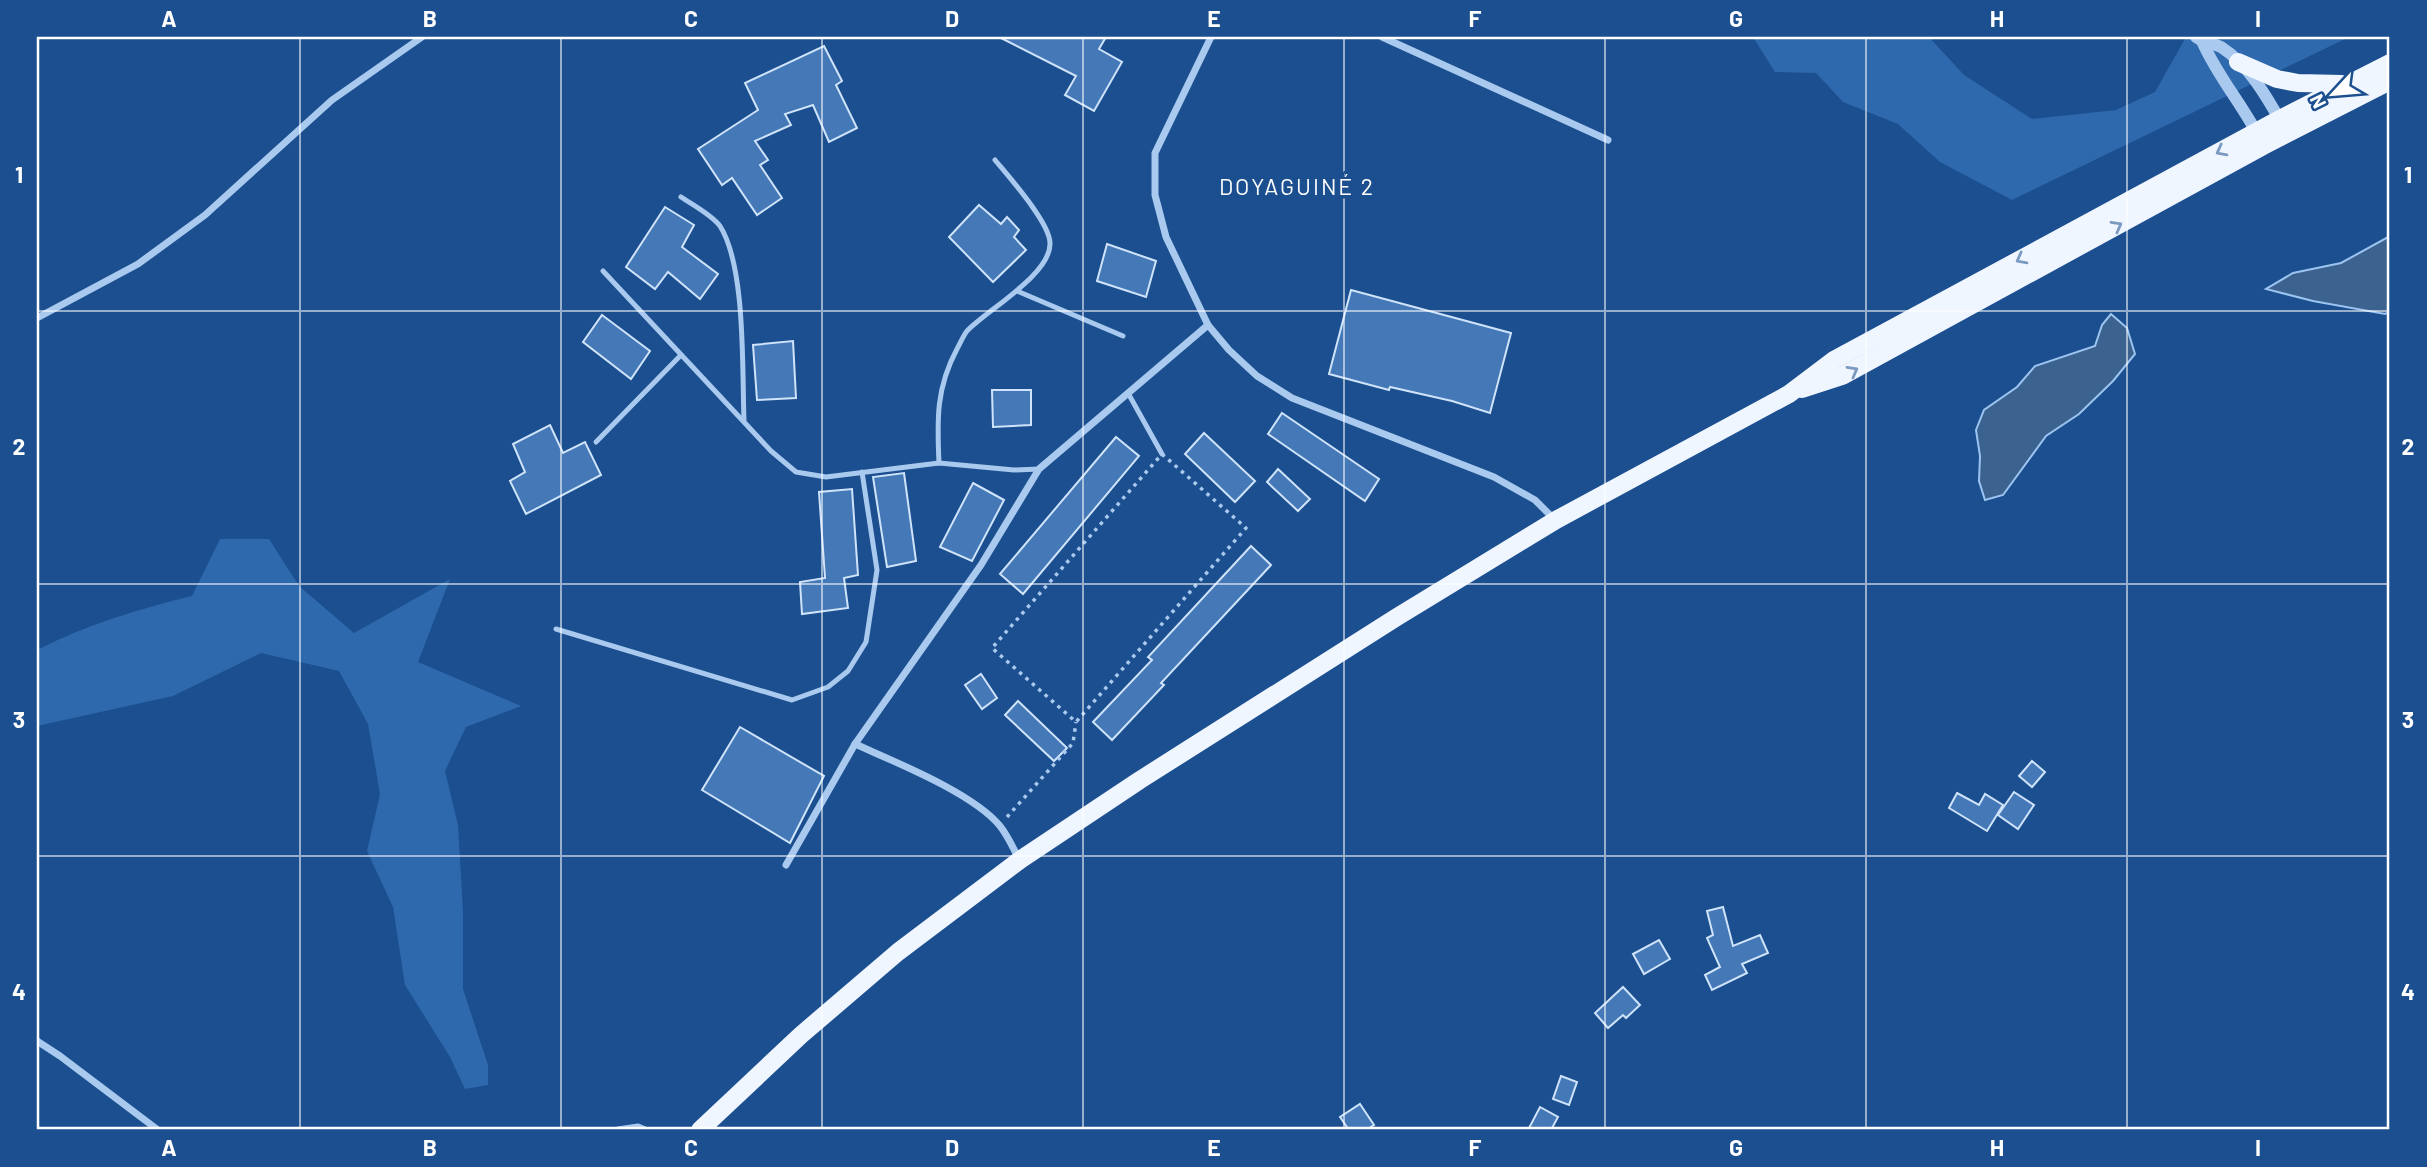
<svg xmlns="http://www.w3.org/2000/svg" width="2427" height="1167" font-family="Barlow,sans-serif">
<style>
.green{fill:#2e69ad}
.water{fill:#3c6290;stroke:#9cc4f0;stroke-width:2}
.building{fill:#4478b7;stroke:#cfe3fa;stroke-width:2}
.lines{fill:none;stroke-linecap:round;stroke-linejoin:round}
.path{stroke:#a9c9ee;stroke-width:3.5;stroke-dasharray:3.5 5;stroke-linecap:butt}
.service{stroke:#a9c9ee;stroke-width:5}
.minor{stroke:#a9c9ee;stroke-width:7}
.tertiary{stroke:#a9c9ee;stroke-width:12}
.primary{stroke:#f0f6ff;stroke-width:18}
.oneway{stroke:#7b9ac1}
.grid{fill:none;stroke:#fff;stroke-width:2;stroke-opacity:0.55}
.labels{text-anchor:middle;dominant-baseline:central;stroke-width:7;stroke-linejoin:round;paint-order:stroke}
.neighbourhood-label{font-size:23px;letter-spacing:2px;fill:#fff;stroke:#1b4f8f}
.neatline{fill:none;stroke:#fff;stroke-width:2.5}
.grid-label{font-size:23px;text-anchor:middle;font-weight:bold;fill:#fff}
</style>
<rect width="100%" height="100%" fill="#1b4f8f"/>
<g class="green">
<polygon points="1753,37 1929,37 1964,75 2032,119 2116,110 2155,92 2186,37 2349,37 2012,200 1940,162 1898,124 1843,102 1816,73 1775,72"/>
<path d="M220,539H269L299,586L354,633L450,579L418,662L521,706L466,727L445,771L458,825L463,911V989L488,1065V1085L465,1089L450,1057L405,985L393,907L367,851L380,794L368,724L339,671L261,653L173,696L37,726V650C86,625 138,609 192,596Z"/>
</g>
<g class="water">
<polygon points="2390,236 2390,311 2385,314 2313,301 2266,289 2293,273 2341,263"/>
<polygon points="2111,314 2127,328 2135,354 2113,381 2079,414 2046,436 2003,495 1985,500 1979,481 1980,456 1976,430 1984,410 2017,387 2035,366 2095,346 2102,325"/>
</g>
<g class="building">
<polygon points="999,37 1106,37 1099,49 1122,62 1094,111 1065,95 1076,76"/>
<polygon points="824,46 842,81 836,85 857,128 829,142 813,105 785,114 791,125 755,141 768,160 760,165 782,198 757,215 732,178 722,185 698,149 758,110 745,83"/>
<polygon points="979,205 1001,224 1007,217 1019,230 1014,237 1026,250 993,282 949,237"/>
<polygon points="665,207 694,225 682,247 718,274 700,299 668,272 655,289 626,267"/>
<polygon points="1107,244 1156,261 1146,297 1097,281"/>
<polygon points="1351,290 1511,333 1490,413 1452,401 1390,387 1389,390 1329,374"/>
<polygon points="602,315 650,351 631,379 583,342"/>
<polygon points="793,341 796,398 757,400 753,345"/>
<polygon points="992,390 1031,390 1031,425 993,427"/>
<polygon points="1282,413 1379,479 1365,501 1268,434"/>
<polygon points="550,425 563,453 585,442 601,475 526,514 510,481 525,472 513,444"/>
<polygon points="1204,433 1255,481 1235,502 1185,454"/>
<polygon points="1116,437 1139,456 1023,594 1000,574"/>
<polygon points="1278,469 1310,499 1298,511 1267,482"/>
<polygon points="904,473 916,561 887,567 873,477"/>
<polygon points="973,483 1004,500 972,561 940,547"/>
<polygon points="852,489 858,575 844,578 848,608 802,614 800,582 825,578 819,492"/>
<polygon points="1251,546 1271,565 1161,683 1164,685 1112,740 1093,722 1152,660 1148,657"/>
<polygon points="981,674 997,698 982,709 965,685"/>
<polygon points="1018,701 1067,748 1054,761 1005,715"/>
<polygon points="740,727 824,776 790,843 702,790"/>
<polygon points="2032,761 2045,772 2032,787 2019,776"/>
<polygon points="2014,792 2034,805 2018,829 1998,815"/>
<polygon points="1957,793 1979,805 1985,794 2003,805 1987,831 1949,808"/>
<polygon points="1723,907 1733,946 1760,935 1768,953 1742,964 1747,973 1712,990 1705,975 1720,967 1707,938 1713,935 1707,911"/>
<polygon points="1659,940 1670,959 1644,974 1633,954"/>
<polygon points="1623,987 1640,1005 1626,1018 1623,1015 1608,1028 1595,1013"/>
<polygon points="1561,1076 1577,1082 1569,1105 1553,1099"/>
<polygon points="1360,1104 1374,1125 1366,1130 1349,1130 1340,1117"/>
<polygon points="1540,1107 1558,1117 1551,1130 1528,1130"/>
</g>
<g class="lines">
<g class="path">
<polygon points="1162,454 1246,528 1076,722 992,648"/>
<polyline points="1007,817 1073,743 1076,722"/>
</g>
<g class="service">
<path d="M681,197C693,205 712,215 720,226C746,267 742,371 744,421"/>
<polyline points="603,271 771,451 796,472 826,477 939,463 1014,470 1039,469"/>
<polyline points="1017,291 1123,336"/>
<polyline points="1128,393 1162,454"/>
<polyline points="596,442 681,355"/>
<path d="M939,463C937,420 936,388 957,349C960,344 963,336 967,331C987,310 1050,275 1050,244C1051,224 1009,177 995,160"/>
<polyline points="556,629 792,700 828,687 848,671 866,642 877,570 862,472"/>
</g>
<g class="minor">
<polyline points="1211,37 1155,153 1155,195 1166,237 1208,325 1229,350 1257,376 1292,398 1494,477 1535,500 1555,520"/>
<polyline points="1382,37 1608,140"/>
<polyline points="37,318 138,264 205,215 332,100 422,37"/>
<path d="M855,744C895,762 973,793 1000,826C1008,836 1013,848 1019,859"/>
<polyline points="786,865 855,744 981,565 1039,469 1208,325"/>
<polyline points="37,1041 60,1056 158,1130"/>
<polyline points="618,1130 638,1127 645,1130"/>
</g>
<g class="tertiary">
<path d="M2196,37C2204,43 2213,43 2221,47C2248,64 2267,97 2282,124"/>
<path d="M2202,41C2217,76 2243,105 2260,139"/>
</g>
<g class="primary">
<polyline points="2238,62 2277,79 2298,83 2342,84"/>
<polyline points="1802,389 1842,376 2263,146 2390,81"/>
<polyline points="700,1130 801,1035 898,952 1020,860 1140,780 1397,617 1556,520 1789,394 1834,360 2280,119 2390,63"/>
</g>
</g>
<defs><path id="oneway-chevron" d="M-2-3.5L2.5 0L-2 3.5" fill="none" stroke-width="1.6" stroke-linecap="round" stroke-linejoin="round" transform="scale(1.75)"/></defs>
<g class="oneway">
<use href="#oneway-chevron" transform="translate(2221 151) rotate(152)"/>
<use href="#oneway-chevron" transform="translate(2117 226) rotate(-29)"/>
<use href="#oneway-chevron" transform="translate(2021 259) rotate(152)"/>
<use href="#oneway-chevron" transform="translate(1853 371) rotate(-29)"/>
</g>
<path class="grid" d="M300,37V1130M561,37V1130M822,37V1130M1083,37V1130M1344,37V1130M1605,37V1130M1866,37V1130M2127,37V1130M37,311H2390M37,584H2390M37,856H2390"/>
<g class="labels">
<g class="neighbourhood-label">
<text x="1297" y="186">DOYAGUINÉ 2</text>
</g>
</g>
<rect width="2427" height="1167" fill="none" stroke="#1b4f8f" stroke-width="77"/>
<g transform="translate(2333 94) rotate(244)" stroke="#1b4f8f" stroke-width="5" paint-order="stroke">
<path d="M0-5L12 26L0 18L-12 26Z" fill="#ffffff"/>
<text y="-10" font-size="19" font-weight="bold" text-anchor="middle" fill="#ffffff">N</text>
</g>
<rect x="38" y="38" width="2350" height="1090" class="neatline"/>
<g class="grid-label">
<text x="169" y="27">A</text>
<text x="430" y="27">B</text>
<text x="691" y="27">C</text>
<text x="952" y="27">D</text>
<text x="1214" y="27">E</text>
<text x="1475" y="27">F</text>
<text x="1736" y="27">G</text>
<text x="1997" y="27">H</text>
<text x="2258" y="27">I</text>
<text x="19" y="183">1</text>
<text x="2408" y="183">1</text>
<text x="19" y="455">2</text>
<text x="2408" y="455">2</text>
<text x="19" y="728">3</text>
<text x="2408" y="728">3</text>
<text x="19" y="1000">4</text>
<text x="2408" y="1000">4</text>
<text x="169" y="1156">A</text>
<text x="430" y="1156">B</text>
<text x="691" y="1156">C</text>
<text x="952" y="1156">D</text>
<text x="1214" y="1156">E</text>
<text x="1475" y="1156">F</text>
<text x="1736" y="1156">G</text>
<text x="1997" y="1156">H</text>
<text x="2258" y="1156">I</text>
</g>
</svg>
